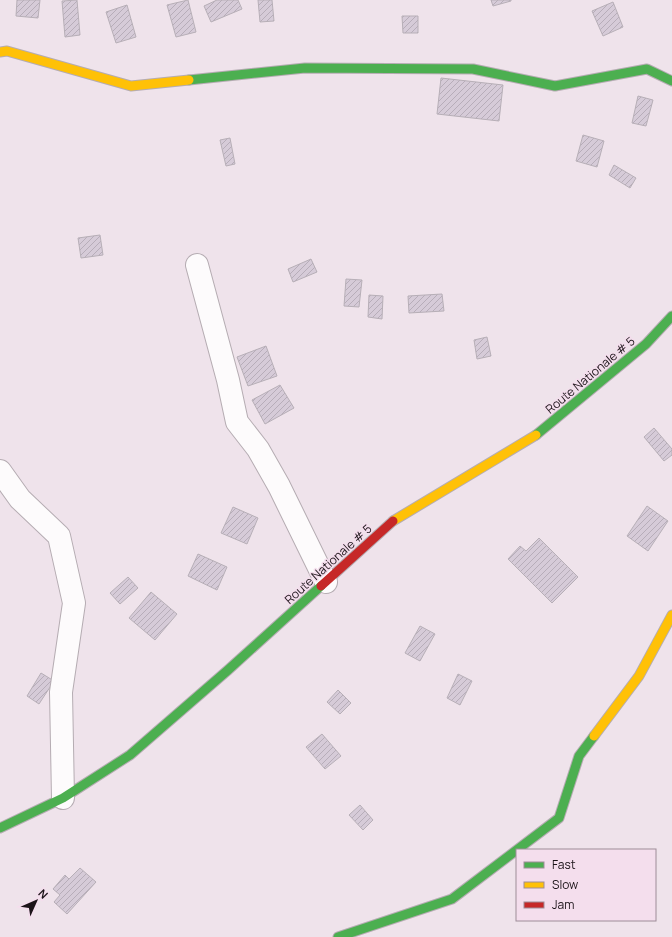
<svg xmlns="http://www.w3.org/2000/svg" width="672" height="937" font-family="Manrope,sans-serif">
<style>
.building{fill:url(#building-hatch);stroke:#b7afb7}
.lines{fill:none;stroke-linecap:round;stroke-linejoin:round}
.street-casing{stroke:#b5acb2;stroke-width:24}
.fast-casing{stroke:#b5acb2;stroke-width:11}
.slow-casing{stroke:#b5acb2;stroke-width:11}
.jam-casing{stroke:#b5acb2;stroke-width:11}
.street{stroke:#fdfbfc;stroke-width:22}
.fast{stroke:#4caf50;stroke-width:9}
.slow{stroke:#ffc107;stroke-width:9}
.jam{stroke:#c62828;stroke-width:9}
.labels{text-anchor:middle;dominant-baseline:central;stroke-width:3;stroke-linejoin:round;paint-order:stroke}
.street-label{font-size:12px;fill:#1c1419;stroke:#f4deed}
</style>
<defs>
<pattern id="building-hatch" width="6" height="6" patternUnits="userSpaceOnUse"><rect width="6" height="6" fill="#d6cbd8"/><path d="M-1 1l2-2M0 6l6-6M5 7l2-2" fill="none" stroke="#b7adb9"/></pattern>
</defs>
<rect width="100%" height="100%" fill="#efe3eb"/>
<g class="building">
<polygon points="17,0 40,0 38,18 16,16"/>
<polygon points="77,0 80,35 65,37 62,1"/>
<polygon points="188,0 196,32 176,37 167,5"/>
<polygon points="217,0 238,0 242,9 211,22 204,6"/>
<polygon points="258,0 272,0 274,21 260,22"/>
<polygon points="491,0 511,0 511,1 493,6"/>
<polygon points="613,2 623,27 603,36 592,11"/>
<polygon points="127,5 136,37 116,43 106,12"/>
<polygon points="402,16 418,16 418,33 403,33"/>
<polygon points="441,78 503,85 499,121 437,114"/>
<polygon points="638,96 653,100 646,126 632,123"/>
<polygon points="583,135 604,141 597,167 576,161"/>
<polygon points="230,138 235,164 226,166 220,140"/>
<polygon points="614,165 636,178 630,188 609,175"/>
<polygon points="100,235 103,255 81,258 78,238"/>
<polygon points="311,259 317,272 293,282 288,269"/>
<polygon points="346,279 362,280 359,307 344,306"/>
<polygon points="442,294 444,311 409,313 408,296"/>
<polygon points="369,295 383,296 382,319 368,317"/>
<polygon points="487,337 491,356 477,359 474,340"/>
<polygon points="266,346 277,376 248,386 237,357"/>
<polygon points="280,385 294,408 265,424 252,400"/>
<polygon points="654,428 672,449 672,455 664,461 644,437"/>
<polygon points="647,506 668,521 648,551 627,536"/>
<polygon points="233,507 258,518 247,544 221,533"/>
<polygon points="539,538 578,577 552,603 508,559 520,546 526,551"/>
<polygon points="198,554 227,567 217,590 188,576"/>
<polygon points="128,577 138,588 120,604 110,593"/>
<polygon points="151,592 177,614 155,640 129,618"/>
<polygon points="420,626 435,634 420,661 405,653"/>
<polygon points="41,673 54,681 39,704 27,696"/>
<polygon points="458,674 472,681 460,705 447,698"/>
<polygon points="338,690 351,703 340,714 327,702"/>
<polygon points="322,734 341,756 325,769 306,747"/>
<polygon points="360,805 373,820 363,830 349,815"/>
<polygon points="80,868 96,882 67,914 54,902 60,895 53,889 65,875 69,879"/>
</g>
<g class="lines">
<defs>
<g id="street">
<polyline points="197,265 228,380 237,422 258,449 279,486 326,582"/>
<polyline points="0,471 20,499 59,536 74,603 61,692 63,798"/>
</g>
<g id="fast">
<polyline points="189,80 305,68 473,69 555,86 647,69 672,81"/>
<polyline points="536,435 646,344 672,316"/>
<polyline points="0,828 63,798 130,755 228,670 321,586"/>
<polyline points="338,937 452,899 559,818 579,756 594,736"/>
</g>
<g id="slow">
<polyline points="0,52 7,51 131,86 189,80"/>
<polyline points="393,521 536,435"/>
<polyline points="594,736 639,676 672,615"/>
</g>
<polyline id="jam" points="321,586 393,521"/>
</defs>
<use href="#street" class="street-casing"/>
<use href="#fast" class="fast-casing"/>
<use href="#slow" class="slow-casing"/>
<use href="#jam" class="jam-casing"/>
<use href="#street" class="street"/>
<use href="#fast" class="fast"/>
<use href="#slow" class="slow"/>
<use href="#jam" class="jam"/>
</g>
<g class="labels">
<g class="street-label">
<text transform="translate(590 375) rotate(-40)">Route Nationale # 5</text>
<text transform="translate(328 564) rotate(-42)">Route Nationale # 5</text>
</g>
</g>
<rect x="516" y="849" width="140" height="72" fill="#f4deed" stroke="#9e8d98"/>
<rect x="524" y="862" width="20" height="6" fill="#4caf50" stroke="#9e8d98"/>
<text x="552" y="869" font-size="12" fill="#1c1419">Fast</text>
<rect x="524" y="882" width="20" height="6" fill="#ffc107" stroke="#9e8d98"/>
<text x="552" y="889" font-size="12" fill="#1c1419">Slow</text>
<rect x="524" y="902" width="20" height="6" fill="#c62828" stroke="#9e8d98"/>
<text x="552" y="909" font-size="12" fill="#1c1419">Jam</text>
<g transform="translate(36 901) rotate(45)" stroke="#f4deed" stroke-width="3" paint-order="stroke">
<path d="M0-3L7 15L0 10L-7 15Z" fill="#1c1419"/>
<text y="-6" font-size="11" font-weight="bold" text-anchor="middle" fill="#1c1419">N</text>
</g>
</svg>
